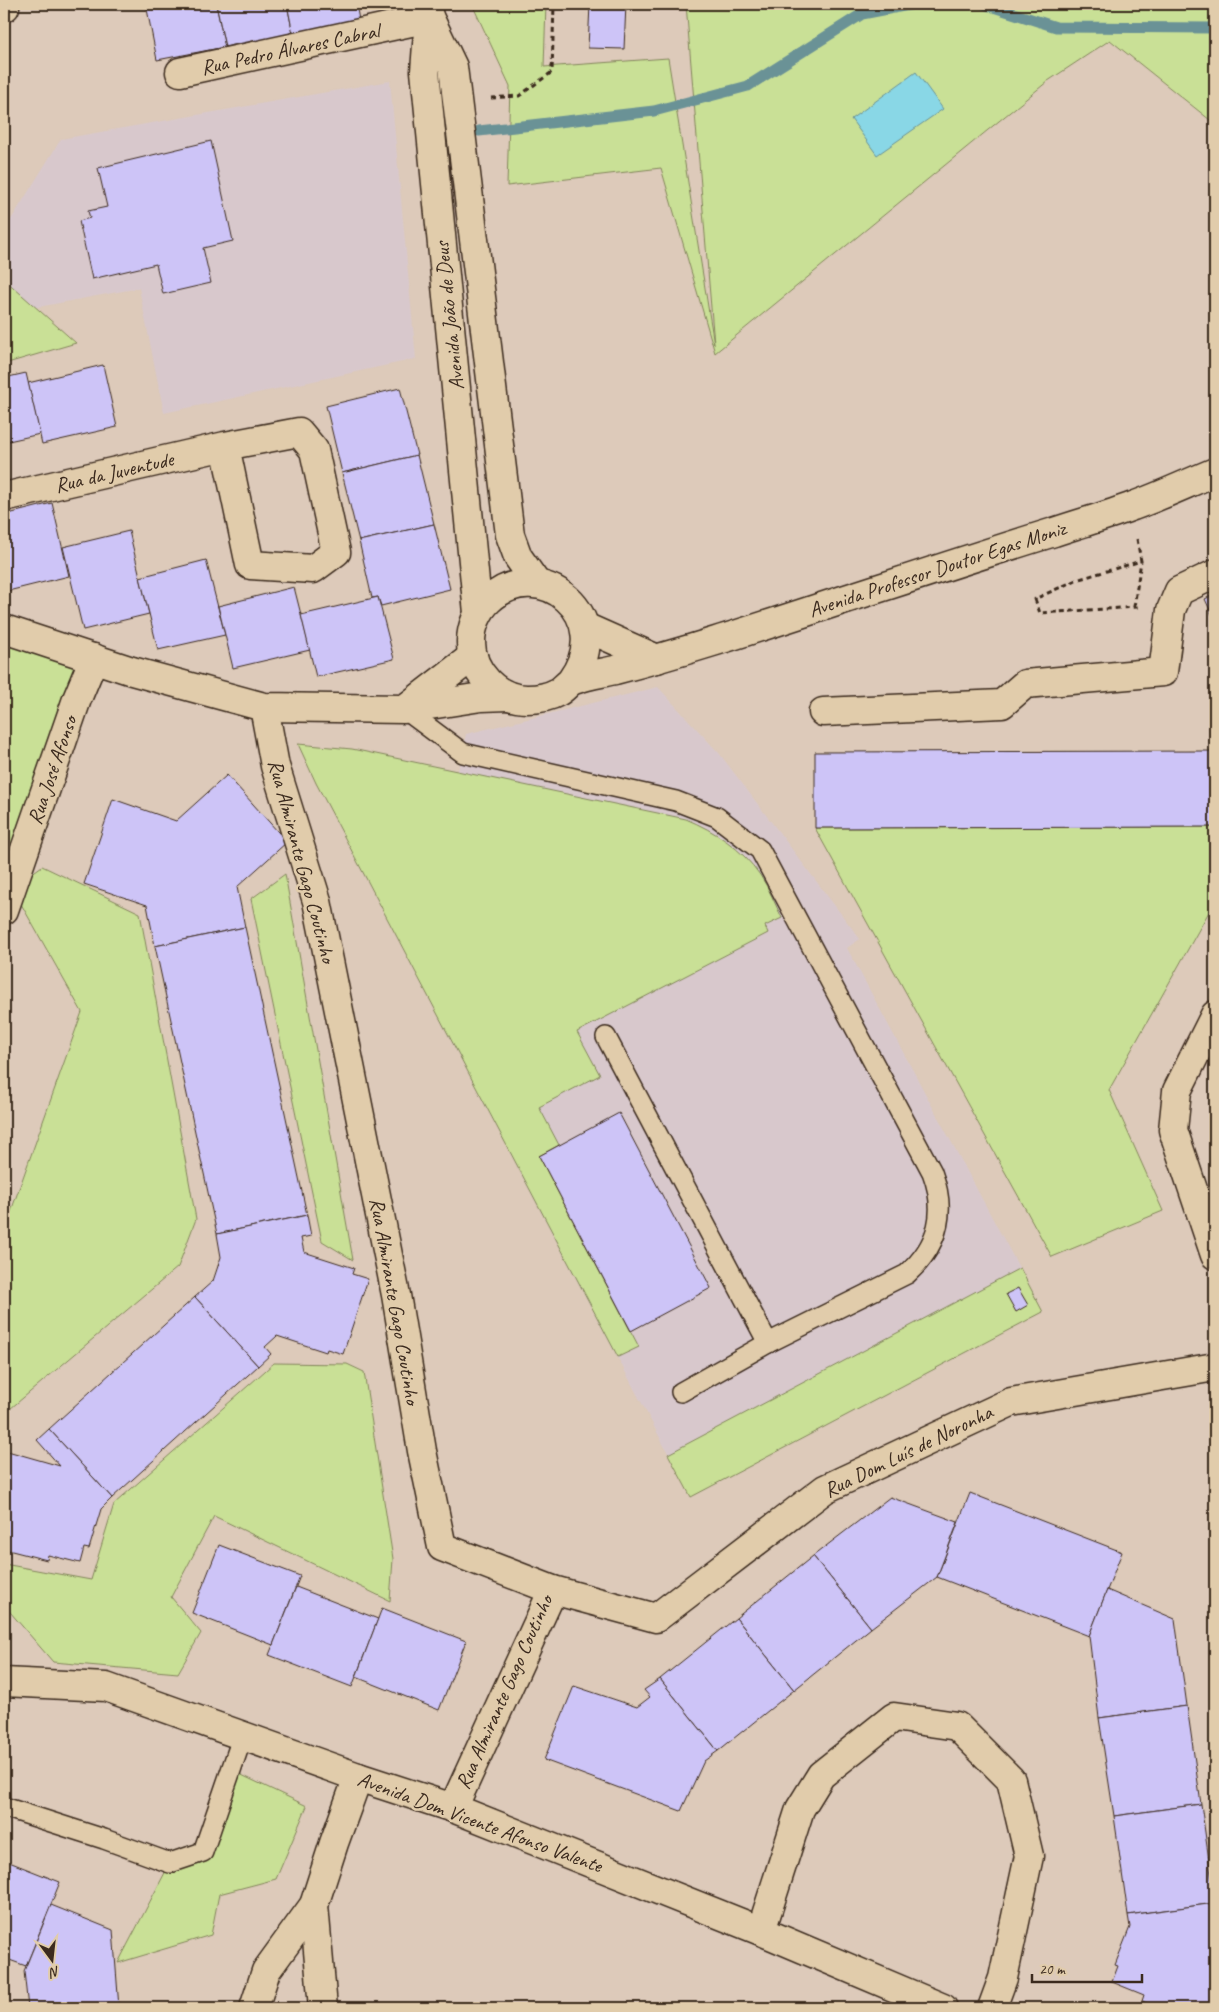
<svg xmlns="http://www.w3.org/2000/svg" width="1219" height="2012" font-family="Caveat,sans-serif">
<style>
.built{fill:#d8c8cc}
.green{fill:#c9e096;stroke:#82855a}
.water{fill:#89d7e6;stroke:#6a9296}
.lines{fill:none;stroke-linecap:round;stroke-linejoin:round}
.stream{stroke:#6a9296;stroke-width:11}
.building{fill:#cdc4f7;stroke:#3b2a1e}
.lane-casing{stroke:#3b2a1e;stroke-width:22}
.street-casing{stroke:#3b2a1e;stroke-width:31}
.secondary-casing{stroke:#3b2a1e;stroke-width:31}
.path{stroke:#3b2a1e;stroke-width:3;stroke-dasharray:5 4;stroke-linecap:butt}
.lane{stroke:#e1ccab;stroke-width:19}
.street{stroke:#e1ccab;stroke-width:28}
.secondary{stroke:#e1ccab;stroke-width:28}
.labels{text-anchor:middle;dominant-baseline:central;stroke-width:5;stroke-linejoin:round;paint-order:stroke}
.street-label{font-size:21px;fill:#3b2a1e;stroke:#e1ccab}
</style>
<rect width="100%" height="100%" fill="#ddcaba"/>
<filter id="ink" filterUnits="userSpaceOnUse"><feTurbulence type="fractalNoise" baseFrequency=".02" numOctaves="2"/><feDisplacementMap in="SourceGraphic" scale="10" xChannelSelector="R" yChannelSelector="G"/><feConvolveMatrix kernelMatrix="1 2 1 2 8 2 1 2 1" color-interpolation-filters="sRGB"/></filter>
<g filter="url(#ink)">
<g class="built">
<polygon points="390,81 416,359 164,413 139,288 33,308 4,283 4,231 61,139"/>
<polygon points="658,687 719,753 860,939 847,948 1043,1312 691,1497 316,783 298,744 352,749 458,771 466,734"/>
</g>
<g class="green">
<polygon points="472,4 546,4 544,67 668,58 714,344 686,4 1215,4 1215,124 1110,40 1048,81 715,353 661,168 507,186 510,86"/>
<polygon points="4,279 76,343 4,364"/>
<polygon points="4,629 94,658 13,887 42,866 140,913 196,1219 178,1267 4,1414 4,1231 82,1012 12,888 4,890"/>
<path d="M298,744L352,749L686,819C715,831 742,849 760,875C769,888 775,904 782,918L765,926L768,933L577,1032L600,1075L539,1107L559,1145L539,1156L639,1347L618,1357L316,783Z"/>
<polygon points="1215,827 1215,901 1109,1090 1163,1211 1052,1257 815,828"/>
<polygon points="285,874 353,1260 322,1241 251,899"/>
<polygon points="1020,1268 1043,1312 691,1497 668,1454"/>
<polygon points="274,1363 347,1364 364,1372 393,1559 390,1601 214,1516 171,1597 201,1633 178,1673 53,1662 4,1605 4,1564 91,1580 114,1504"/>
<polygon points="231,1770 307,1806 276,1879 219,1894 211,1935 118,1963 170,1863 203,1852"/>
</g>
<polygon class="water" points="916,72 943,109 877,155 851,119"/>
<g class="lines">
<g class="stream">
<polyline points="984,4 1056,27 1215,28"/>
<polyline points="479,131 654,111 748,86 862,14 914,4"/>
</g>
</g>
<g class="building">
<polygon points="146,4 216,4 225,47 157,60"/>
<polygon points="216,4 287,4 293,34 225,47"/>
<polygon points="287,4 356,4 359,20 293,34"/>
<polygon points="590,4 626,4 624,49 588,48"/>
<polygon points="211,141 233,241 203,248 211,283 163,294 156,264 92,279 79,221 90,218 88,211 107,207 98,168"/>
<polygon points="103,365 117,427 42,444 28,383"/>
<polygon points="26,373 40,434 4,442 4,378"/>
<polygon points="400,388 417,455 342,473 326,406"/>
<polygon points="417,455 434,524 359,541 342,473"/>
<polygon points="52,503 69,576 4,592 4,515"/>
<polygon points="434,524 450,589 381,606 378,597 372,598 359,541"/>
<polygon points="129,531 149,614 83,630 63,547"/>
<polygon points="206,560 225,635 158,650 140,577"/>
<polygon points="294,587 310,650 233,668 218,606"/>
<polygon points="1215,594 1215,621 1205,599"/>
<polygon points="378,597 394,659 316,677 301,615"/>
<polygon points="1215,751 1215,827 815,828 815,752"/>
<polygon points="227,775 287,842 237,887 245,927 155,946 147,905 84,884 113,799 176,821"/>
<polygon points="245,927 307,1215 217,1234 155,946"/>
<polygon points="619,1113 711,1288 631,1331 539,1156"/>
<polygon points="307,1215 311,1236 301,1238 304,1252 354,1268 352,1274 368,1279 343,1354 327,1349 326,1352 277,1336 265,1347 271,1354 258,1366 195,1297 213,1281 221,1257 217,1234"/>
<polygon points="1018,1288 1028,1305 1016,1312 1006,1294"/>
<polygon points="195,1297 258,1366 112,1498 49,1429"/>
<polygon points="49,1429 112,1498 101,1509 89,1549 84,1548 80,1563 48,1555 47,1560 4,1549 4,1450 60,1466 37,1440"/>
<polygon points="970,1493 1122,1552 1089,1636 937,1577"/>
<polygon points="890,1497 958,1522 937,1577 871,1628 813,1556"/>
<polygon points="219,1545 300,1576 273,1645 192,1613"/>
<polygon points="813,1556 871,1628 794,1690 736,1618"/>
<polygon points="296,1587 378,1619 352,1687 269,1655"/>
<polygon points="1107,1590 1175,1619 1187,1706 1099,1718 1089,1636"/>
<polygon points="382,1608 466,1641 439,1710 356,1677"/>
<polygon points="736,1618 794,1690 718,1751 660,1679"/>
<polygon points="660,1679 718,1751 704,1761 681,1811 544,1760 574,1686 637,1707 650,1697 644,1690"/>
<polygon points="1187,1706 1201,1804 1114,1816 1099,1718"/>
<polygon points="1201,1804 1215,1903 1128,1915 1114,1816"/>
<polygon points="4,1860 60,1882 26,1966 4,1958"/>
<polygon points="1215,1903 1215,1920 1211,1921 1213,1934 1215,1935 1215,2008 1159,2008 1142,2001 1144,1995 1112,1982 1118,1966 1115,1965 1130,1927 1128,1915"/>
<polygon points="51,1905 113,1930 119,2008 28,2008 24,1971"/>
</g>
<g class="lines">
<defs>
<g id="lane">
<path d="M404,709L463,753L676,801L717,817L760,850L932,1172C947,1212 939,1245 907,1274L768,1343L681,1392"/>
<polyline points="606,1037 768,1343"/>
<polyline points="4,1807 104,1839 170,1863 203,1852 243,1735"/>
</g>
<g id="street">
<polyline points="4,6 5,7"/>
<polyline points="180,72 429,18"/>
<polyline points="4,497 225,446 299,432 314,450 336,552 313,569 250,565 225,446"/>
<polyline points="264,707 275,766 317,901 396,1295 422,1451 442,1547 553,1590 453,1808"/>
<polyline points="823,712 1002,704 1025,684 1163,672 1171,610 1179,591 1215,574"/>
<polyline points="4,910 77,699 94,658"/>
<polyline points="553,1590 656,1618 825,1489 1011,1402 1215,1367"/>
<polyline points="314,1905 323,2008"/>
<polyline points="761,1931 800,1809 821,1775 894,1717 957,1726 1011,1780 1029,1856 1003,1978 992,2008"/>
<polyline points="254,2008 266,1971 314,1905 334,1843 358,1777"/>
</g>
<g id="secondary">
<polyline points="427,4 429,18 425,71 478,613"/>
<polyline points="430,19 453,67 510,535 518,557 537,584"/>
<polyline points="585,627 657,659"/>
<polyline points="4,629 132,671 264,707 404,709 481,697 508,696"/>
<path d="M571,681C619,616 539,553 489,600C478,610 471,627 471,642C471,672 497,699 527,699C537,699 549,697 558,692C564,689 568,682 574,680C587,675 602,673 615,670C708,646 798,614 889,585C944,567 999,549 1054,532C1080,523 1107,516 1133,506C1161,496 1188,483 1215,472"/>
<polyline points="407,707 473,656"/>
<polyline points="1215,1015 1177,1091 1173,1130 1215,1255"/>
<polyline points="4,1682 106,1687 358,1777 453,1808 761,1931 943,2008"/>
</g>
</defs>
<use href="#lane" class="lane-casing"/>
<use href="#street" class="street-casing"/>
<use href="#secondary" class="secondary-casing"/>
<g class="path">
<polyline points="491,98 519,96 552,72 554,4"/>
<polyline points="1137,539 1141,561 1076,580 1035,599 1040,613 1138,607"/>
<polyline points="1134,607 1141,561"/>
</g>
<use href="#lane" class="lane"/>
<use href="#street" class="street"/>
<use href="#secondary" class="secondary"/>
</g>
</g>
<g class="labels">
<g class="street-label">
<text transform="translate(290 49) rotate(-12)">Rua Pedro Álvares Cabral</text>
<text transform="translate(449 316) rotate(-96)">Avenida João de Deus</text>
<text transform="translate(114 472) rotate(-13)">Rua da Juventude</text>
<text transform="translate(937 569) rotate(-18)">Avenida Professor Doutor Egas Moniz</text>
<text transform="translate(52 770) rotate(-71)">Rua José Afonso</text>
<text transform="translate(302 861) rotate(75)">Rua Almirante Gago Coutinho</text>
<text transform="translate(395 1301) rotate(80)">Rua Almirante Gago Coutinho</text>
<text transform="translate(908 1451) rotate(-26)">Rua Dom Luís de Noronha</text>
<text transform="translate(504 1692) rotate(-66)">Rua Almirante Gago Coutinho</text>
<text transform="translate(480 1822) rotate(20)">Avenida Dom Vicente Afonso Valente</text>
</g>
</g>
<rect width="1219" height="2012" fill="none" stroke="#e1ccab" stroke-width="20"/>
<rect x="10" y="10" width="1199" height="1992" fill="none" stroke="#3b2a1e" stroke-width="2" filter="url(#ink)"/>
<g transform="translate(52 1960) rotate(165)" stroke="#e1ccab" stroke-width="4" paint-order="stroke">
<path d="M0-4L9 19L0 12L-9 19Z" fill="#3b2a1e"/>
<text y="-8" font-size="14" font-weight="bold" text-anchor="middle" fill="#3b2a1e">N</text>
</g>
<path d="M1032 1974v8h110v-8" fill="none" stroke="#3b2a1e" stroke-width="2.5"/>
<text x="1039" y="1974" font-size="15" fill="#3b2a1e" stroke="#e1ccab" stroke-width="4" paint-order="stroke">20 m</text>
</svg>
